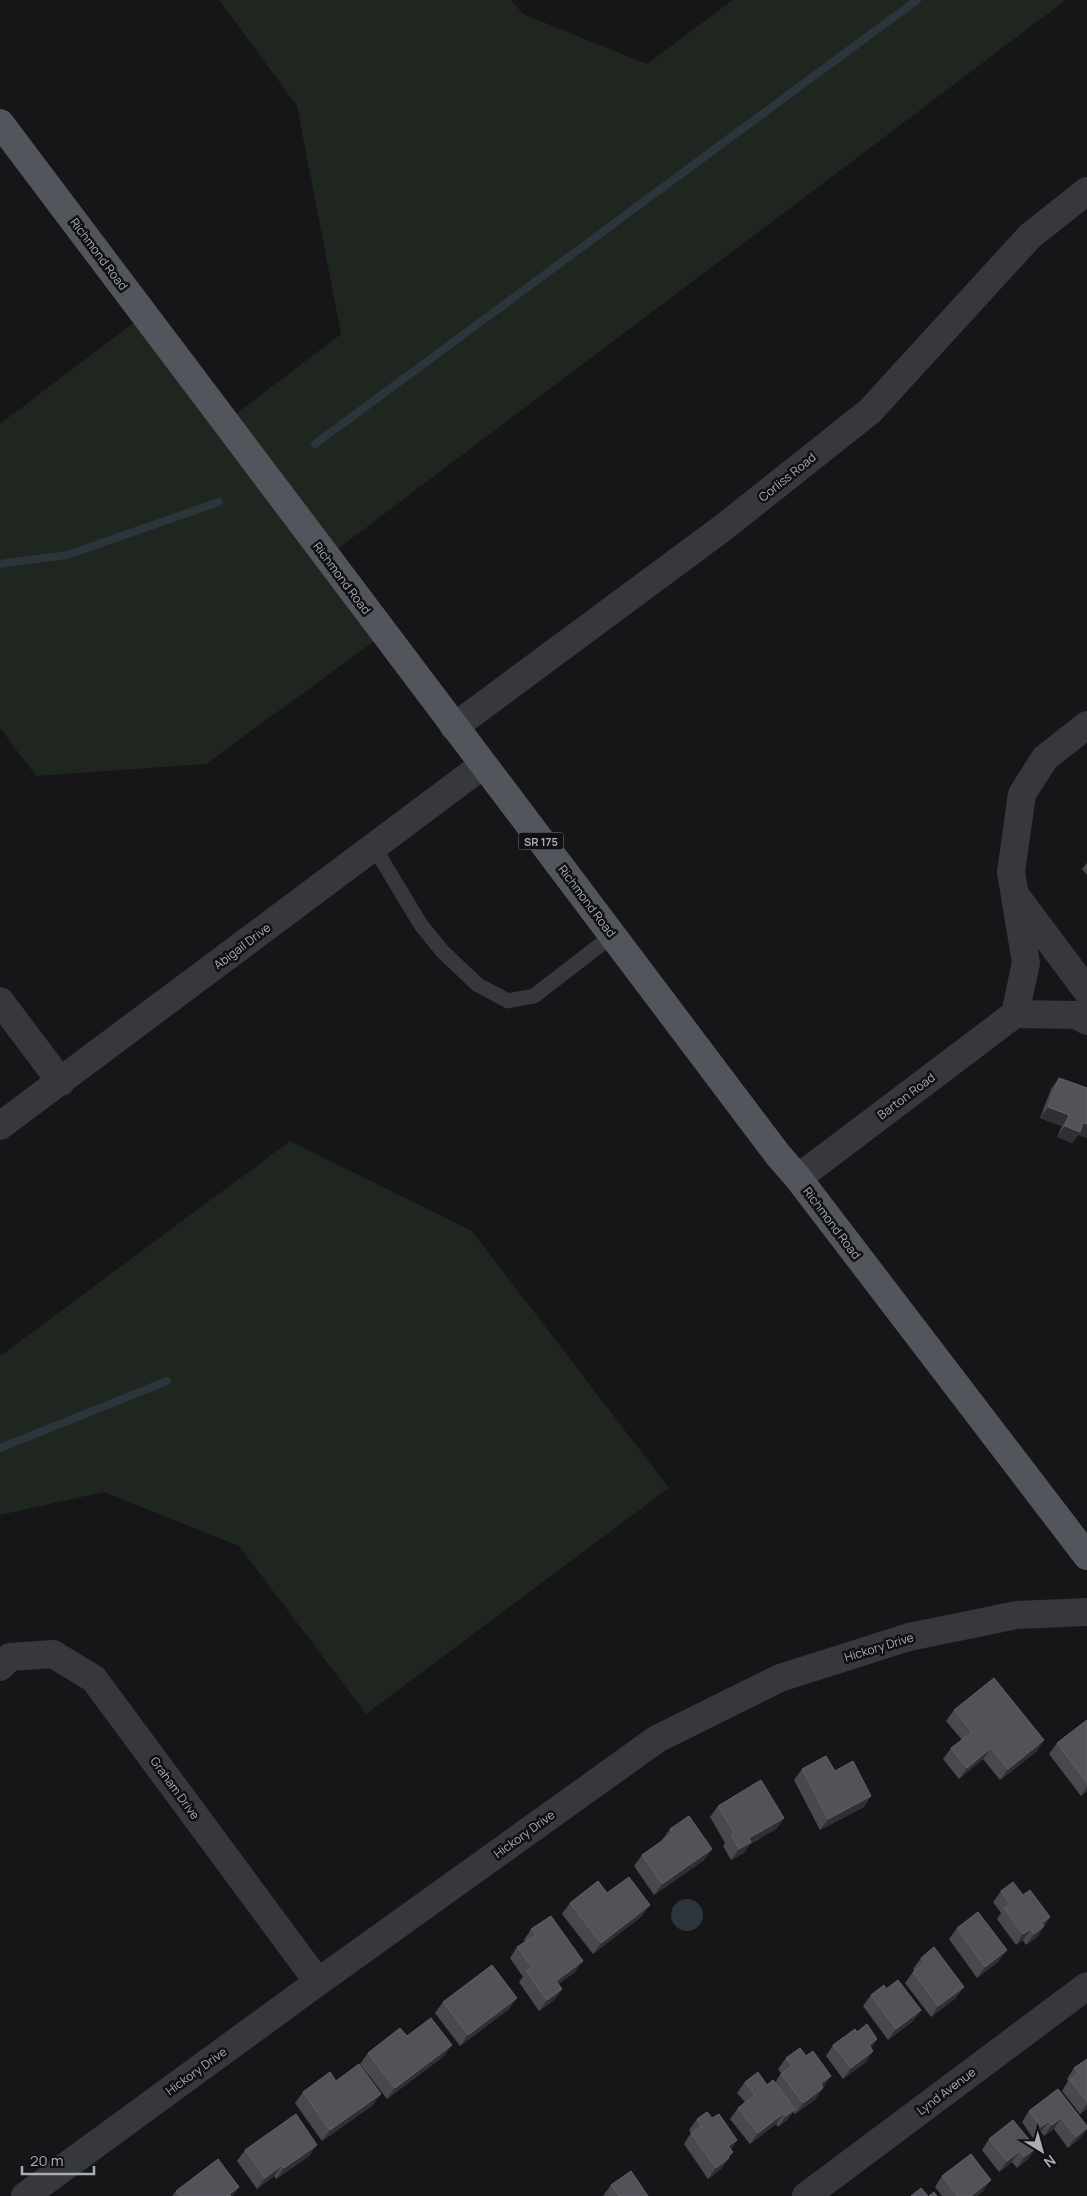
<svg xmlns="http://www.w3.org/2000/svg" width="1087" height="2196" font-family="Manrope,sans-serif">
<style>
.green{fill:#1e261f}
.water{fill:#2c353c}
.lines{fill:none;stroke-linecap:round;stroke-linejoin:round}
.stream{stroke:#2c353c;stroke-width:8}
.service{stroke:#37383d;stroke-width:15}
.minor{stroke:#37383d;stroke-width:28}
.primary{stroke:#53555c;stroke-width:28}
.wall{fill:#47494d}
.shaded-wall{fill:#2f3033}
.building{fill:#525359;stroke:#5f6168}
.labels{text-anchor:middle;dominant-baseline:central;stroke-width:5;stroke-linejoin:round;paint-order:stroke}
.shield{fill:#111113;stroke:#7b7e86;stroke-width:1}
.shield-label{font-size:11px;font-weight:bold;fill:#a8adb8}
.street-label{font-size:12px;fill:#a8adb8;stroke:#111113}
</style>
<rect width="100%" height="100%" fill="#161618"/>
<g class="green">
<polygon points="219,0 511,0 523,14 647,64 733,0 1066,0 327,557 384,634 206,764 36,776 0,728 0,424 144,315 225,422 341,334 297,106"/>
<polygon points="290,1141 472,1231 669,1488 366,1714 239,1546 104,1492 0,1515 0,1356"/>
</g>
<circle class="water" cx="687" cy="1915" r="16"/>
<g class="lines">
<g class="stream">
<polyline points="315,444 917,0"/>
<polyline points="0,564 67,555 219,502"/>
<polyline points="0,1448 167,1381"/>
</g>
<polyline class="service" points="374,847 421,925 443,952 478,985 508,1001 534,996 613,935"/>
<g class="minor">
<polyline points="454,727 724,527 870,411 1030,236 1087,191"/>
<polyline points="1016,896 1087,991"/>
<polyline points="0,1001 61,1082"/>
<polyline points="1015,1014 1026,963 1011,872 1022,794 1045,758 1087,725"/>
<polyline points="1015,1014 1076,1015 1087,1021"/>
<polyline points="0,1126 483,765"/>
<polyline points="798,1178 1015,1014"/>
<polyline points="0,1667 10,1657 53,1654 94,1679 318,1982"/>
<polyline points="25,2196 318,1982 657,1739 780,1678 909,1637 1017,1615 1087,1612"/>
<polyline points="806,2196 1087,1986"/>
</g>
<polyline class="primary" points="0,123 778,1155 798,1178 1087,1556"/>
</g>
<g class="wall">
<polygon points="1087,863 1087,875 1082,869"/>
<polygon points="1059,1078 1078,1135 1072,1143 1057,1137 1062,1126 1040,1118 1051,1089"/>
<polygon points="954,1710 1037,1751 1000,1780 983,1759 959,1779 943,1759 951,1748 962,1740 946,1721"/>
<polygon points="1087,1720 1087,1791 1081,1796 1049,1754 1057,1743"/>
<polygon points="802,1769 835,1771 864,1807 820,1830 794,1780"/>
<polygon points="718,1806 784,1818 776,1829 749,1845 744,1853 731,1860 723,1846 725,1843 710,1817"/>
<polygon points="670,1829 712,1849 704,1860 654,1895 634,1866 642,1855 663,1841 662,1840"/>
<polygon points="1001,1891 1023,1895 1050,1917 1037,1937 1026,1945 1023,1940 1016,1945 997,1919 1001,1913 993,1902"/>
<polygon points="607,1893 642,1916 593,1954 562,1914 570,1903"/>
<polygon points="957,1928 999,1961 977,1978 949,1939"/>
<polygon points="531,1929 575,1972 558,1984 562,1989 554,2000 539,2011 519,1982 523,1977 510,1958 517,1947 525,1942 524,1940"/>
<polygon points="921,1958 956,1998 931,2017 905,1983 913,1972 915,1971 913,1969"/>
<polygon points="886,1989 921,2010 913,2021 888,2040 863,2006 871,1995"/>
<polygon points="443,2002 509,2009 460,2046 435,2013"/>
<polygon points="857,2032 877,2039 871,2048 866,2062 843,2079 826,2056 833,2045"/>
<polygon points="407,2036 444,2056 387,2099 360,2064 368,2053"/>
<polygon points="786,2058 816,2099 795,2114 793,2112 787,2120 778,2127 776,2124 750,2144 730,2119 738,2108 745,2102 737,2093 745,2082 767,2085 775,2083 781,2073 778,2069"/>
<polygon points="1087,2059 1087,2109 1080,2114 1062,2091 1068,2081 1067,2079 1074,2068"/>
<polygon points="336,2081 373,2105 322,2141 295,2103 303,2092"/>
<polygon points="1058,2089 1087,2126 1087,2129 1080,2138 1068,2148 1054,2129 1044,2136 1041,2132 1033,2138 1022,2122 1029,2111"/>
<polygon points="712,2118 737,2140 731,2149 733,2152 721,2169 708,2179 684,2144 691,2133 689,2130 697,2119"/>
<polygon points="989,2139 1036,2148 1028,2159 1017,2168 1012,2162 999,2172 982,2150"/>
<polygon points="245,2150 309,2156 276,2179 274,2176 257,2189 237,2161"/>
<polygon points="942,2176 983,2191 977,2196 942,2196 935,2187"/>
<polygon points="611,2185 648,2196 603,2196"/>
<polygon points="239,2187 232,2196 172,2196 176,2191"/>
</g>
<g class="shaded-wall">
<polygon points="1048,1107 1069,1115 1062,1126 1040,1118"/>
<polygon points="1083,1123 1087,1124 1087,1138 1078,1135 1072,1143 1057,1137 1065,1126"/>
<polygon points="1044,1740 1037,1751 1000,1780 1008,1769"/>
<polygon points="991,1748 983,1759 959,1779 967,1768"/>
<polygon points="1087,1787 1087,1791 1081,1796"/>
<polygon points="871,1796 864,1807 820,1830 828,1819"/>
<polygon points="784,1818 776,1829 749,1845 744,1853 731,1860 739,1849 749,1838"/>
<polygon points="712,1849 704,1860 654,1895 662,1884"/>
<polygon points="650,1905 642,1916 593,1954 601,1943"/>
<polygon points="1050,1917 1037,1937 1026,1945 1042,1923"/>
<polygon points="1031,1929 1023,1940 1016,1945 1023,1934"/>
<polygon points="1007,1950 999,1961 977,1978 985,1967"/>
<polygon points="583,1961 575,1972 548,1992 556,1981"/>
<polygon points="964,1987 956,1998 931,2017 938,2006"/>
<polygon points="562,1989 554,2000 539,2011 547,2000"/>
<polygon points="517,1998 509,2009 460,2046 468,2035"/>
<polygon points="921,2010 913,2021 888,2040 896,2029"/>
<polygon points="877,2039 870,2050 869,2045"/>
<polygon points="452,2045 444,2056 387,2099 395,2088"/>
<polygon points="873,2051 866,2062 843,2079 851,2068"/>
<polygon points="831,2076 824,2087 814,2094 821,2083"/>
<polygon points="823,2088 816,2099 795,2114 803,2103"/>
<polygon points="381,2094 373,2105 322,2141 330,2130"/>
<polygon points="1087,2104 1087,2109 1080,2114"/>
<polygon points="795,2109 787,2120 778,2127 786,2116"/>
<polygon points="784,2113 776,2124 750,2144 758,2133"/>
<polygon points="1061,2118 1054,2129 1044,2136 1052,2125"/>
<polygon points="1049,2121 1041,2132 1033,2138 1041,2127"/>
<polygon points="1087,2128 1080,2138 1068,2148 1076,2137"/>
<polygon points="737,2140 730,2151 728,2146"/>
<polygon points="317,2145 309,2156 276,2179 284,2168"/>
<polygon points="1036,2148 1028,2159 1017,2168 1024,2157"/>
<polygon points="1020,2151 1012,2162 999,2172 1007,2161"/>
<polygon points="733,2152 721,2169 708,2179 716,2168"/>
<polygon points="282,2165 274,2176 257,2189 265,2178"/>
<polygon points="991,2180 983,2191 977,2196 971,2196"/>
<polygon points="239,2187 232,2196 228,2196 229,2194"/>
</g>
<g class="building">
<polygon points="1059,1078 1087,1088 1087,1124 1083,1123 1080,1132 1065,1126 1069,1115 1048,1107"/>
<polygon points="994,1678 1044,1740 1008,1769 991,1748 967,1768 951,1748 972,1732 954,1710"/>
<polygon points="1087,1720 1087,1783 1057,1743"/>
<polygon points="826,1756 835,1771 853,1761 871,1796 828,1819 802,1769"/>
<polygon points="761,1780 784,1818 749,1838 751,1842 739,1849 731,1835 734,1833 718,1806"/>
<polygon points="689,1816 712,1849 662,1884 642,1855 673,1833 670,1829"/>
<polygon points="629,1877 650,1905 601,1943 570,1903 598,1881 607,1893"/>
<polygon points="1013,1882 1023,1895 1030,1890 1050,1917 1042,1923 1044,1926 1034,1934 1031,1929 1023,1934 1004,1908 1010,1904 1001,1891"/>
<polygon points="978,1912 1007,1950 985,1967 957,1928"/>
<polygon points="551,1916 583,1961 556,1981 562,1989 547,2000 526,1971 532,1967 517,1947 536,1935 531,1929"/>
<polygon points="934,1947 964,1987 938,2006 913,1972 925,1963 921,1958"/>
<polygon points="492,1965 517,1998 468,2035 443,2002"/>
<polygon points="898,1980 921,2010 896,2029 871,1995 884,1985 886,1989"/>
<polygon points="431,2018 452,2045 395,2088 368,2053 400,2028 407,2036"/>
<polygon points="867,2024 877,2039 869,2045 873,2051 851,2068 833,2045 855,2029 857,2032"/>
<polygon points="800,2048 806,2056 813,2051 831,2076 821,2083 823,2088 803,2103 781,2074 792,2066 786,2058"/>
<polygon points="1087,2059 1087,2102 1070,2080 1078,2073 1074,2068"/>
<polygon points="359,2064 381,2094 330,2130 303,2092 330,2072 336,2081"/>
<polygon points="758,2072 767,2085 773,2080 795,2109 786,2116 784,2113 758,2133 738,2108 755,2095 745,2082"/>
<polygon points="1058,2089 1087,2126 1087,2128 1076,2137 1061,2118 1052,2125 1049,2121 1041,2127 1029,2111"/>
<polygon points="707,2112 712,2118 719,2114 737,2140 728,2146 733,2152 728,2156 729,2158 716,2168 691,2133 702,2126 697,2119"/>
<polygon points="296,2114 317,2145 284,2168 282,2165 265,2178 245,2150"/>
<polygon points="1013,2120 1036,2148 1024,2157 1020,2151 1007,2161 989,2139"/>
<polygon points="971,2154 991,2180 971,2196 958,2196 942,2176"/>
<polygon points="218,2159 239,2187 229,2194 231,2196 180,2196 176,2191"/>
<polygon points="631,2171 648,2196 619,2196 611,2185"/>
<polygon points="921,2188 928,2196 911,2196"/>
<polygon points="934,2192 937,2196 929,2196"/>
</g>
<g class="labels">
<rect class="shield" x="518.5" y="832.5" width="45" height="17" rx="4"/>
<g class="shield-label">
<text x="541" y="841">SR 175</text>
</g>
<g class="street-label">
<text transform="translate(99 254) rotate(53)">Richmond Road</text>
<text transform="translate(787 477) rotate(-39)">Corliss Road</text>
<text transform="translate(342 578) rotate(53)">Richmond Road</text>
<text transform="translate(587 901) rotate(53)">Richmond Road</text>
<text transform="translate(242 946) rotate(-37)">Abigail Drive</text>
<text transform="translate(906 1096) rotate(-37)">Barton Road</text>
<text transform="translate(832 1223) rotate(53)">Richmond Road</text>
<text transform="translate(879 1647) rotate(-17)">Hickory Drive</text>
<text transform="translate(175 1788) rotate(54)">Graham Drive</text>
<text transform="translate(524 1834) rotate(-36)">Hickory Drive</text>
<text transform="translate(196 2071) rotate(-36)">Hickory Drive</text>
<text transform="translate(946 2091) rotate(-37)">Lynd Avenue</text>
</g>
</g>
<g transform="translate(1042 2151) rotate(143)" stroke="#111113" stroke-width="4" paint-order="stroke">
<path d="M0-4L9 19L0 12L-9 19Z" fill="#a8adb8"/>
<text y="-8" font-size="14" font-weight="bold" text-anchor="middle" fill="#a8adb8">N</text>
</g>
<path d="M22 2166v8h72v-8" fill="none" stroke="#a8adb8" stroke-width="2.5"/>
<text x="30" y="2166" font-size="15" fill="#a8adb8" stroke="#111113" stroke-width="4" paint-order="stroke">20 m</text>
</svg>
